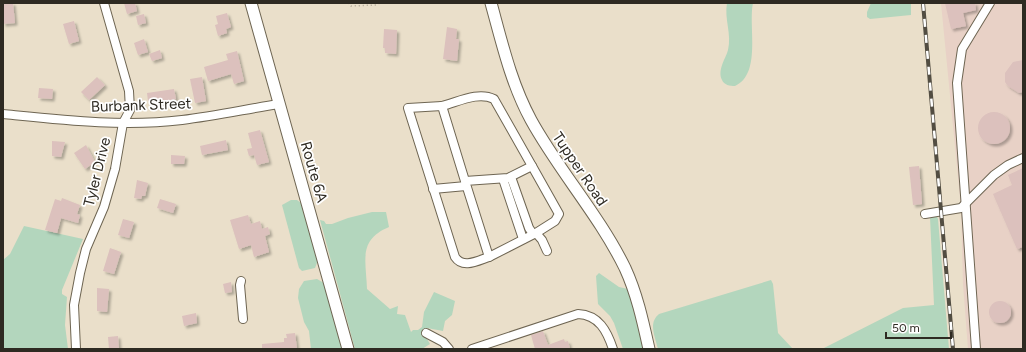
<svg xmlns="http://www.w3.org/2000/svg" width="1026" height="352" font-family="Figtree,sans-serif">
<style>
.industrial{fill:#e8d1c6}
.green{fill:#b3d6bd}
.building{fill:#dcc1bd;filter:url(#shadow)}
.lines{fill:none;stroke-linecap:round;stroke-linejoin:round}
.minor-casing{stroke:#6e6552;stroke-width:10}
.major-casing{stroke:#6e6552;stroke-width:13}
.path{stroke:#aba392;stroke-width:1.5;stroke-dasharray:1 3;stroke-linecap:butt}
.minor{stroke:#fff;stroke-width:8}
.major{stroke:#fff;stroke-width:11}
.rail-casing{stroke:#524d42;stroke-width:4}
.rail{stroke:#fff;stroke-width:2.5;stroke-dasharray:8;stroke-linecap:butt}
.labels{text-anchor:middle;dominant-baseline:central;stroke-width:3.5;stroke-linejoin:round;paint-order:stroke}
.street-label{font-size:15px;fill:#2e2a22;stroke:#fff}
</style>
<defs>
<filter id="shadow"><feDropShadow dx="2.5" dy="2.5" stdDeviation="1" flood-color="#0004"/></filter>
</defs>
<rect width="100%" height="100%" fill="#eadfca"/>
<polygon class="industrial" points="941,3 1023,3 1023,349 968,349 963,284 961,208"/>
<g class="green">
<path d="M727,3H753C748,26 762,74 735,86C730,86 724,85 722,80C717,70 726,58 728,50C732,34 724,19 727,3Z"/>
<polygon points="871,3 911,3 911,15 870,19 867,17 867,12"/>
<polygon points="291,200 297,200 301,203 318,260 315,268 302,271 299,268 282,205"/>
<path d="M372,212H386L389,227C358,240 366,260 367,289L390,309L398,306L397,314L405,315L411,332L413,330H418L422,327L424,312L434,292L455,301L452,315L445,321L443,331L427,328L424,334L430,344L422,349H355L320,220L324,221L326,224H332L348,218Z"/>
<polygon points="930,217 937,217 938,219 949,349 822,349 903,308 934,305"/>
<polygon points="24,226 83,239 62,290 62,294 67,297 65,325 68,349 3,349 3,260 10,254"/>
<polygon points="599,273 619,287 628,289 636,314 644,349 623,349 614,323 610,316 598,304 596,276"/>
<polygon points="317,279 324,283 343,349 311,349 309,331 304,322 298,298 299,289 304,281"/>
<path d="M771,280L773,284L778,333L793,349H658C655,336 648,323 659,314Z"/>
</g>
<g class="building">
<polygon points="4,3 13,3 15,23 3,24"/>
<polygon points="124,3 135,3 137,11 127,14"/>
<polygon points="945,3 975,3 976,10 963,13 966,26 951,29"/>
<polygon points="227,13 231,27 226,29 227,33 218,36 215,25 218,24 216,16"/>
<polygon points="144,14 146,23 138,25 136,16"/>
<polygon points="74,21 79,41 69,44 63,24"/>
<polygon points="447,27 457,29 456,39 459,39 457,61 443,59"/>
<polygon points="384,29 397,30 396,54 385,53 385,48 383,48"/>
<polygon points="144,39 148,52 138,55 134,43"/>
<polygon points="160,50 162,58 152,61 149,54"/>
<polygon points="237,51 244,81 234,84 231,74 208,81 204,67 228,60 226,54"/>
<polygon points="1023,60 1023,92 1019,93 1008,86 1005,82 1005,73 1013,62"/>
<polygon points="97,77 105,85 89,100 81,92"/>
<polygon points="202,77 206,101 195,103 190,79"/>
<polygon points="39,88 53,89 52,99 38,98"/>
<polygon points="174,89 176,99 159,104 158,100 148,101 147,93"/>
<circle cx="994" cy="128" r="16"/>
<polygon points="260,130 269,162 257,165 254,155 249,156 247,149 252,148 248,133"/>
<polygon points="226,140 228,150 202,155 200,146"/>
<polygon points="52,141 65,142 61,157 52,156"/>
<polygon points="86,145 95,162 85,169 74,153"/>
<polygon points="171,155 185,156 184,164 171,164"/>
<polygon points="919,166 922,204 913,205 909,167"/>
<polygon points="1023,168 1023,247 1017,249 993,194 1012,185 1008,175"/>
<polygon points="137,180 148,183 145,196 142,196 141,199 134,198"/>
<polygon points="62,198 80,205 77,214 80,215 78,223 61,218 57,233 45,230 55,199 61,201"/>
<polygon points="160,199 176,204 173,213 157,208"/>
<polygon points="248,215 251,224 260,221 262,229 268,227 270,234 265,236 269,252 254,257 251,245 239,249 230,220"/>
<polygon points="123,219 134,222 129,238 118,235"/>
<polygon points="110,248 121,252 114,274 103,271"/>
<polygon points="231,282 232,292 225,293 223,284"/>
<polygon points="97,288 109,289 107,312 97,311"/>
<circle cx="1000" cy="312" r="11"/>
<polygon points="196,313 197,323 184,326 182,316"/>
<polygon points="543,331 548,345 564,339 565,342 568,341 570,349 535,349 531,335"/>
<polygon points="295,333 297,349 262,349 262,344 284,342 284,338 287,338 286,334"/>
<polygon points="118,336 119,349 109,349 108,337"/>
</g>
<g class="lines">
<defs>
<g id="minor">
<path d="M442,106C458,102 478,91 494,99L532,166"/>
<path d="M3,114C63,120 123,127 182,120C215,116 247,109 279,104"/>
<polyline points="511,177 529,228 533,234"/>
<polyline points="503,179 523,239"/>
<path d="M465,181L442,106L408,108L455,257C463,269 477,261 489,257"/>
<polyline points="433,189 466,186"/>
<polyline points="925,214 961,208 994,175 1008,165 1023,158"/>
<polyline points="536,233 555,221 559,214 532,166 508,178 465,181 489,257 536,233 542,240 547,251"/>
<polyline points="241,281 240,285 243,319"/>
<polyline points="426,333 443,342 449,349"/>
<polyline points="76,349 74,305 80,273 86,249 104,207 115,169 123,123 130,110 129,91 104,3"/>
<path d="M472,349L578,314C599,315 607,331 613,349"/>
<polyline points="976,349 957,83 962,49 990,3"/>
</g>
<g id="major">
<polyline points="251,3 348,349"/>
<path d="M491,3C502,43 511,83 531,120C559,171 599,215 625,268C637,294 643,322 649,349"/>
</g>
</defs>
<use href="#minor" class="minor-casing"/>
<use href="#major" class="major-casing"/>
<polyline class="path" points="348,3 351,6 375,5 380,3"/>
<use href="#minor" class="minor"/>
<use href="#major" class="major"/>
<defs>
<polyline id="rail" points="923,3 953,349"/>
</defs>
<use href="#rail" class="rail-casing"/>
<use href="#rail" class="rail"/>
</g>
<g class="labels">
<g class="street-label">
<text transform="translate(141 105) rotate(-2)">Burbank Street</text>
<text transform="translate(580 169) rotate(56)">Tupper Road</text>
<text transform="translate(97 172) rotate(-76)">Tyler Drive</text>
<text transform="translate(314 172) rotate(74)">Route 6A</text>
</g>
</g>
<rect width="1026" height="352" fill="none" stroke="#2e2a22" stroke-width="8"/>
<path d="M886 332v6h65v-6" fill="none" stroke="#2e2a22" stroke-width="2"/>
<text x="892" y="332" font-size="12" fill="#2e2a22" stroke="#ffffff" stroke-width="3" paint-order="stroke">50 m</text>
</svg>
